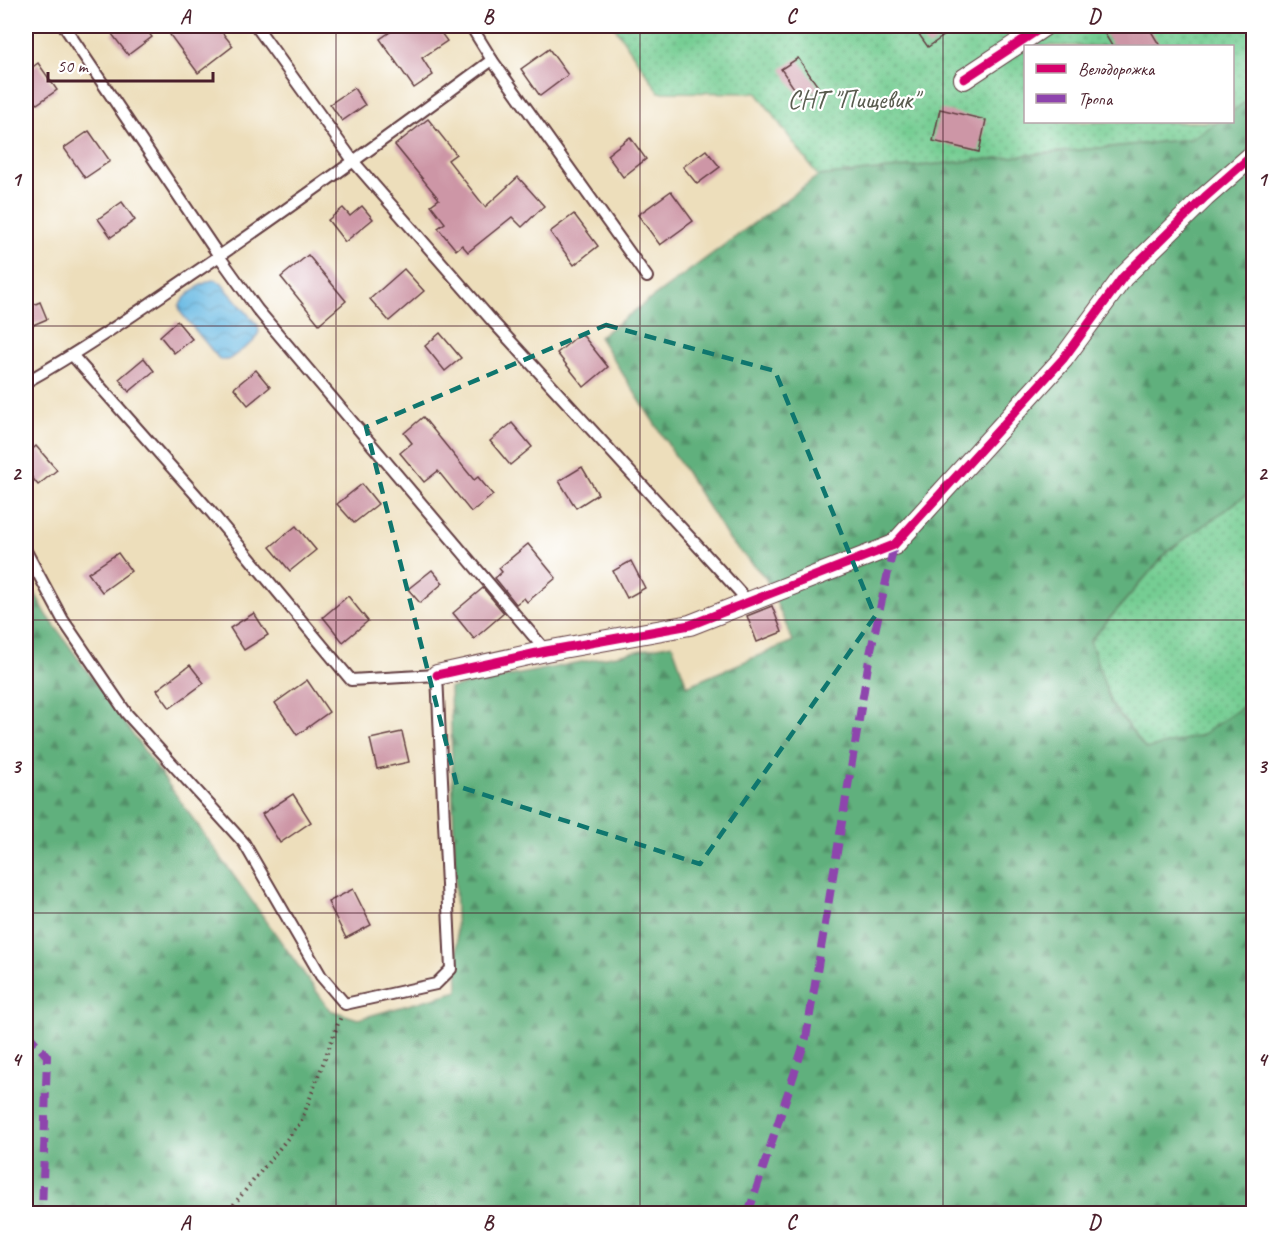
<svg xmlns="http://www.w3.org/2000/svg" width="1279" height="1239" font-family="Caveat,sans-serif">
<style>
.grass{fill:url(#grass-dots);stroke:#60765f;stroke-width:1.5}
.forest{fill:url(#forest-firs);stroke:#556854;stroke-width:1.5}
.water{fill:url(#water-waves);stroke:#596c87;stroke-width:1.5}
.building{fill:#cd96a6}
.lines{fill:none;stroke-linecap:round;stroke-linejoin:round}
.service-casing{stroke:#623c41;stroke-width:14}
.minor-casing{stroke:#623c41;stroke-width:22}
.path{stroke:#623c41;stroke-width:4;stroke-dasharray:1.5 4.5;stroke-linecap:butt}
.service{stroke:#fff;stroke-width:10}
.minor{stroke:#fff;stroke-width:20}
.quiet{stroke:#8e44ad;stroke-width:8;stroke-dasharray:15 8;stroke-linecap:butt}
.cycleway-casing{stroke:#fff;stroke-width:13}
.cycleway{stroke:#d6006c;stroke-width:9}
.marked{fill:none;stroke:#0f766e;stroke-width:4.5;stroke-dasharray:12 8;stroke-linejoin:round}
.grid{fill:none;stroke:#4a1f2b;stroke-width:1.5;stroke-opacity:0.55}
.labels{text-anchor:middle;dominant-baseline:central;stroke-width:4.5;stroke-linejoin:round;paint-order:stroke}
.park-label{font-size:26px;fill:#595c4f;stroke:#fff}
.neatline{fill:none;stroke:#4a1f2b;stroke-width:2}
.grid-label{font-size:20px;text-anchor:middle;font-weight:bold;fill:#4a1f2b}
</style>
<defs>
<pattern id="grass-dots" width="8" height="8" patternUnits="userSpaceOnUse" patternTransform="scale(1.5)"><rect width="8" height="8" fill="#75cd93"/><path d="M2 2h.1M6 6h.1" fill="none" stroke="#62a678" stroke-width="1.8" stroke-linecap="round"/></pattern>
<pattern id="forest-firs" width="22" height="20" patternUnits="userSpaceOnUse" patternTransform="scale(1.5)"><rect width="22" height="20" fill="#60b07d"/><path d="M5 1l3.5 6h-7zM16 11l3.5 6h-7z" fill="#518f67"/></pattern>
<pattern id="water-waves" width="16" height="10" patternUnits="userSpaceOnUse" patternTransform="scale(1.5)"><rect width="16" height="10" fill="#68b9e3"/><path d="M0 5q4-4 8 0t8 0" fill="none" stroke="#5896b8"/></pattern>
</defs>
<rect width="100%" height="100%" fill="#fff"/>
<filter id="ink" filterUnits="userSpaceOnUse"><feTurbulence type="fractalNoise" baseFrequency=".0167" numOctaves="2"/><feDisplacementMap in="SourceGraphic" scale="12" xChannelSelector="R" yChannelSelector="G"/><feConvolveMatrix kernelMatrix="1 2 1 2 8 2 1 2 1" color-interpolation-filters="sRGB"/></filter>
<filter id="wash" filterUnits="userSpaceOnUse"><feTurbulence type="fractalNoise" baseFrequency=".008" numOctaves="4" result="noise"/><feDisplacementMap in="SourceGraphic" scale="24" xChannelSelector="R" yChannelSelector="G"/><feGaussianBlur stdDeviation="1.35" result="paint"/><feColorMatrix in="noise" values="0 0 0 0 0 0 0 0 0 0 0 0 0 0 0 0 0 1.4 0 .05"/><feComposite in="paint" operator="in"/></filter>
<g filter="url(#wash)">
<rect width="100%" height="100%" fill="#eddebb"/>
<g class="grass">
<polygon points="614,26 1253,26 1253,96 1233,111 1232,46 1026,46 1026,122 1217,122 1191,139 818,176 757,93 659,92"/>
<polygon points="1253,490 1253,700 1200,736 1146,749 1111,704 1090,641 1168,551"/>
</g>
<polygon class="forest" points="1253,96 1253,490 1168,551 1090,641 1111,704 1146,749 1200,736 1253,700 1253,1213 26,1213 26,577 47,615 330,1010 358,1019 458,991 450,688 672,644 687,686 793,641 765,577 730,541 599,337 818,176 1191,139 1217,122 1232,122 1233,111"/>
<path class="water" d="M215,279L221,283L253,320L258,325L259,332L253,342L228,360H220L181,313L179,306C185,294 202,283 215,279Z"/>
<g id="blocks">
<g class="building">
<polygon points="123,26 143,26 152,37 128,55 112,34"/>
<polygon points="182,26 217,26 233,46 198,73 170,35"/>
<polygon points="399,26 436,26 447,41 422,58 433,75 414,88 380,39"/>
<polygon points="913,26 958,26 928,47"/>
<polygon points="1100,26 1148,26 1160,46 1112,46"/>
<polygon points="549,49 568,75 540,96 521,69"/>
<polygon points="798,58 819,88 802,100 781,69"/>
<polygon points="38,63 57,90 37,104 26,88 26,72"/>
<polygon points="354,88 365,105 342,121 330,104"/>
<polygon points="940,109 986,120 979,152 933,141"/>
<polygon points="428,119 456,154 448,160 485,207 518,177 544,206 522,227 512,217 468,252 462,245 456,250 438,228 445,223 431,205 439,199 395,145"/>
<polygon points="89,131 110,161 85,178 64,148"/>
<polygon points="630,137 646,159 623,177 607,155"/>
<polygon points="706,150 720,167 697,184 683,167"/>
<polygon points="671,191 693,221 660,245 638,215"/>
<polygon points="122,202 135,220 111,237 98,219"/>
<polygon points="362,206 373,219 345,242 328,220 343,208 350,216"/>
<polygon points="574,214 598,246 574,265 550,232"/>
<polygon points="308,255 346,301 319,324 281,277"/>
<polygon points="404,269 424,291 389,321 370,299"/>
<polygon points="40,302 47,319 26,328 26,308"/>
<polygon points="177,321 192,339 174,353 160,336"/>
<polygon points="440,333 461,358 445,371 425,346"/>
<polygon points="581,333 608,367 584,387 557,353"/>
<polygon points="144,358 154,371 129,392 119,379"/>
<polygon points="256,370 270,387 248,405 234,388"/>
<polygon points="423,417 474,480 478,477 493,495 471,512 438,471 424,482 400,453 412,443 404,433"/>
<polygon points="512,423 532,447 510,465 490,441"/>
<polygon points="36,446 57,470 38,485 26,470 26,455"/>
<polygon points="582,467 598,494 576,508 559,481"/>
<polygon points="362,484 378,504 354,523 337,504"/>
<polygon points="296,526 316,550 290,571 270,547"/>
<polygon points="528,544 556,578 527,602 524,598 516,604 495,578 502,572 499,568"/>
<polygon points="118,553 131,571 102,592 88,573"/>
<polygon points="631,561 645,588 627,598 613,571"/>
<polygon points="432,570 443,583 420,603 408,589"/>
<polygon points="483,588 504,613 474,639 453,613"/>
<polygon points="348,596 368,621 343,642 323,617"/>
<polygon points="772,606 782,632 757,642 747,616"/>
<polygon points="254,613 268,635 244,650 230,628"/>
<polygon points="190,665 204,683 170,708 157,690"/>
<polygon points="307,680 329,712 297,735 275,703"/>
<polygon points="402,732 409,762 377,769 370,739"/>
<polygon points="293,794 311,822 280,843 262,814"/>
<polygon points="353,889 371,925 346,938 328,902"/>
</g>
</g>
</g>
<g filter="url(#ink)">
<use href="#blocks" fill-opacity="0" stroke="#623c41" stroke-width="1.5"/>
<g class="lines">
<defs>
<g id="service">
<polyline points="64,26 219,256 257,309 546,651"/>
<polyline points="256,26 354,162 494,323 748,601"/>
<polyline points="471,26 492,60 647,277"/>
<path d="M26,382C83,350 136,313 190,276C292,207 393,133 492,60"/>
<polyline points="26,551 63,620 127,714 244,843 321,976 345,1004 436,984 451,969 437,675 351,680 212,513 73,356"/>
</g>
<g id="minor">
<polyline points="964,79 1044,26"/>
<polyline points="437,675 546,651 690,625 894,545 1063,359 1123,277 1205,197 1254,154"/>
</g>
</defs>
<use href="#service" class="service-casing"/>
<use href="#minor" class="minor-casing"/>
<polyline class="path" points="226,1214 301,1122 341,1016"/>
<use href="#service" class="service"/>
<use href="#minor" class="minor"/>
<g class="quiet">
<polyline points="26,1032 47,1056 42,1214"/>
<polyline points="748,1214 806,1038 870,654 894,545"/>
</g>
<defs>
<g id="cycleway">
<polyline points="964,79 1044,26"/>
<polyline points="437,675 546,651 690,625 894,545 1063,359 1123,277 1205,197 1254,154"/>
</g>
</defs>
<use href="#cycleway" class="cycleway-casing"/>
<use href="#cycleway" class="cycleway"/>
</g>
</g>
<path class="marked" d="M606,325L775,371L875,616L700,864L457,786L366,427Z"/>
<path class="grid" d="M336,26V1214M640,26V1214M943,26V1214M26,326H1254M26,620H1254M26,913H1254"/>
<g class="labels">
<g class="park-label">
<text x="853" y="99">СНТ "Пищевик"</text>
</g>
</g>
<rect width="1279" height="1239" fill="none" stroke="#fff" stroke-width="66"/>
<rect x="1024" y="45" width="210" height="78" fill="#ffffff" stroke="#b7a5aa" stroke-width="1.5"/>
<rect x="1036" y="64" width="30" height="9" fill="#d6006c" stroke="#b7a5aa" stroke-width="1.5"/>
<text x="1078" y="75" font-size="18" fill="#4a1f2b">Велодорожка</text>
<rect x="1036" y="94" width="30" height="9" fill="#8e44ad" stroke="#b7a5aa" stroke-width="1.5"/>
<text x="1078" y="105" font-size="18" fill="#4a1f2b">Тропа</text>
<path d="M48 72v9h165v-9" fill="none" stroke="#4a1f2b" stroke-width="3"/>
<text x="57" y="72" font-size="18" fill="#4a1f2b" stroke="#ffffff" stroke-width="4.5" paint-order="stroke">50 m</text>
<rect x="33" y="33" width="1213" height="1173" class="neatline"/>
<g class="grid-label">
<text x="185" y="23">A</text>
<text x="488" y="23">B</text>
<text x="791" y="23">C</text>
<text x="1094" y="23">D</text>
<text x="16" y="186">1</text>
<text x="1262" y="186">1</text>
<text x="16" y="480">2</text>
<text x="1262" y="480">2</text>
<text x="16" y="773">3</text>
<text x="1262" y="773">3</text>
<text x="16" y="1066">4</text>
<text x="1262" y="1066">4</text>
<text x="185" y="1229">A</text>
<text x="488" y="1229">B</text>
<text x="791" y="1229">C</text>
<text x="1094" y="1229">D</text>
</g>
</svg>
